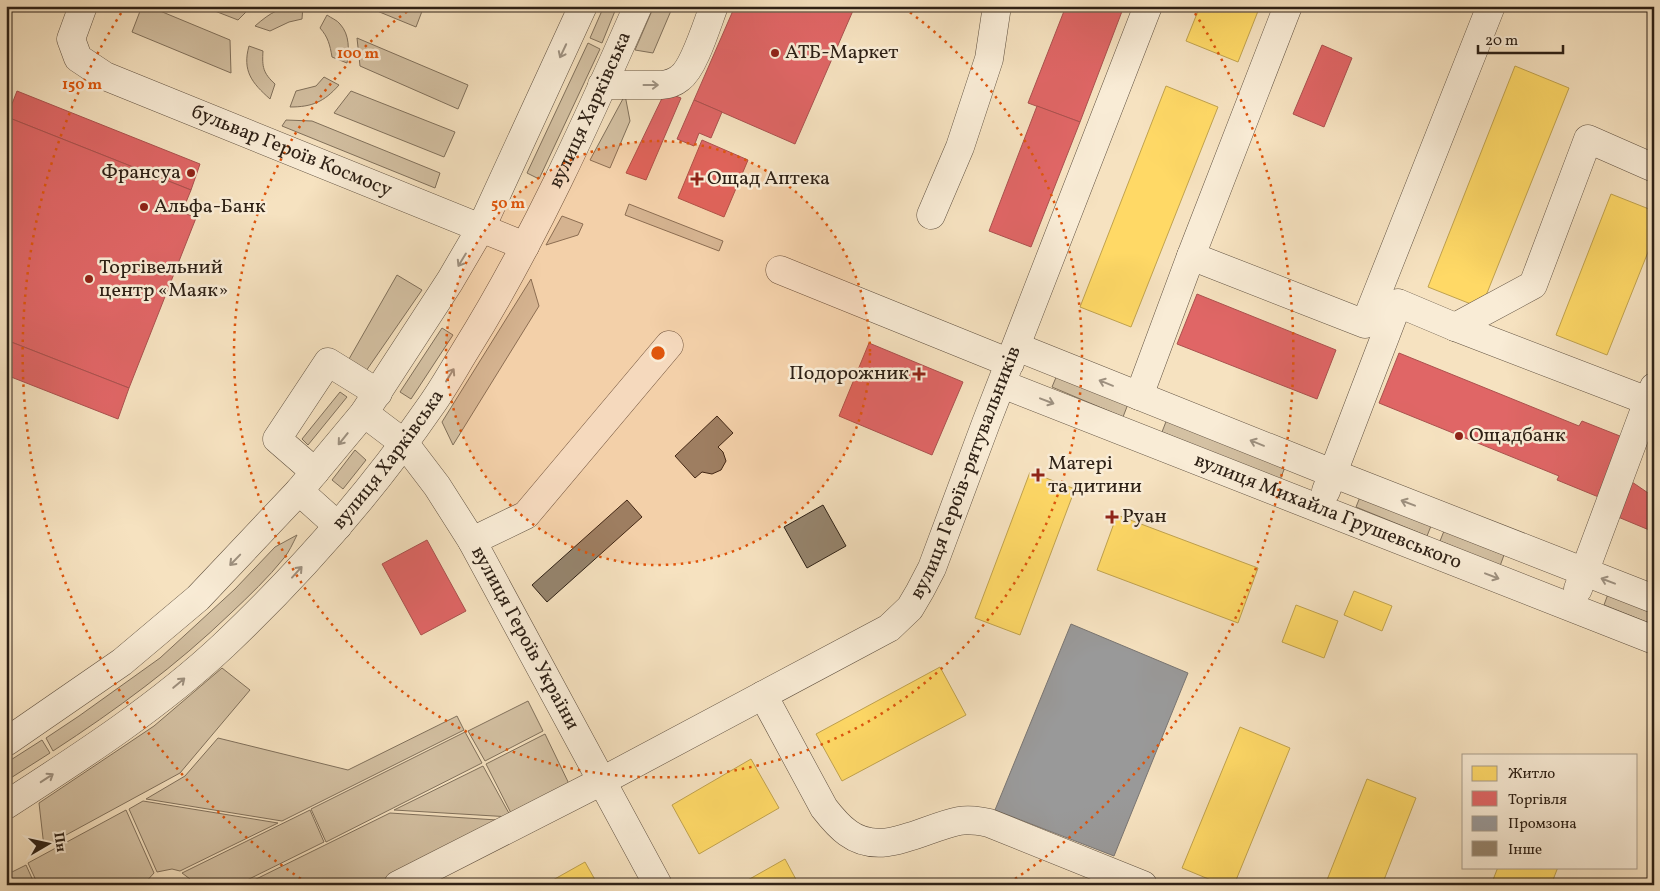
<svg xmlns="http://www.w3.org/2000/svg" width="1660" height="891" font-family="Vollkorn,serif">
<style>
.green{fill:#d4c1a3;stroke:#81715c}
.homes{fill:#ffd966;stroke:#c0a24e}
.shops{fill:#e06666;stroke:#ab514e}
.industry{fill:#999;stroke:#797572}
.building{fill:#96856e;stroke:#2e2116}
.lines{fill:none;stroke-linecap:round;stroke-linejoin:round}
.minor-casing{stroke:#605140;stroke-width:29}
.minor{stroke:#f9ecd6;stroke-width:28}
.oneway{stroke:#9e9180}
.ring{fill:none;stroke:#df560c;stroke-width:2.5;stroke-dasharray:2.5 5}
.poi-dot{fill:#8f2418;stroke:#f9ecd6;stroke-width:2}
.labels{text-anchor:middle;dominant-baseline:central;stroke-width:5;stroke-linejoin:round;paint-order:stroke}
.poi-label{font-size:20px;fill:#2e2116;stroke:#f9ecd6;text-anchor:start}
.street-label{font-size:20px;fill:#2e2116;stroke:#f9ecd6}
.centre{fill:#df560c;stroke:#f9ecd6;stroke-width:2.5}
.ring-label{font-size:15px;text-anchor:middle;font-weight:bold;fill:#df560c;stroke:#f9ecd6;stroke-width:5;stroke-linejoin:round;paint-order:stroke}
</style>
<rect width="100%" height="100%" fill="#f6e2c0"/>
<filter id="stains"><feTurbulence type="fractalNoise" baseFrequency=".004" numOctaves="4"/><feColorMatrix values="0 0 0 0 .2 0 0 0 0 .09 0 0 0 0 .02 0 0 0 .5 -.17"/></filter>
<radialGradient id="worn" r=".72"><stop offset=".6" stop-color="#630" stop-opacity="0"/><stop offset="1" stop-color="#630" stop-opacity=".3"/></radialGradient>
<g class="green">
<polygon points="142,6 148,6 230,40 231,73 132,32"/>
<polygon points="202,6 252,6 238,20"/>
<path d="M303,6L302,19L289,22L270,31L255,26C271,12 281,6 303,6Z"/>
<polygon points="365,6 424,6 416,27"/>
<polygon points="604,6 617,6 602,43 590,38"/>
<polygon points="654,6 673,6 653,53 635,50"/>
<path d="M327,15C331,18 337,20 340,24C350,35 349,50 347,63L332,57C330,45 328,37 320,28Z"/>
<polygon points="357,38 468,85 458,109 360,66"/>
<polygon points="588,43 600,49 539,179 527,173"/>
<path d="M249,46L263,51C262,67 263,73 275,84L270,99C252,83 242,71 249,46Z"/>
<path d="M324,77L339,85C324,102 312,107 290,107L296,91L316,86Z"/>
<polygon points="351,91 455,132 444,157 334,113"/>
<polygon points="625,95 630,121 610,168 590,160"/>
<polygon points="286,120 312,121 440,173 435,188 282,126"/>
<polygon points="629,204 723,241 719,251 625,215"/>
<polygon points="562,216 583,224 578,235 546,245"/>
<polygon points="397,275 422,290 366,371 349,359"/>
<polygon points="531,279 539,306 453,445 442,422"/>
<polygon points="442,328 453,335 411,399 400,392"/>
<polygon points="1057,375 1128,404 1123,417 1052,387"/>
<polygon points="340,392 347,397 308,445 302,439"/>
<polygon points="1167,419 1285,467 1280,480 1162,432"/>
<polygon points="355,450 366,460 343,489 332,480"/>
<polygon points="1360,497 1431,526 1427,536 1356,507"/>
<polygon points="1444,531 1504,555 1500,566 1440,541"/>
<path d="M297,535C293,543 289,552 284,558C268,578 249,596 231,613C176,666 116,710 53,751L46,738L79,716L160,658L235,589L275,547Z"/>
<polygon points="1608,594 1654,613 1654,625 1604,605"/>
<polygon points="222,668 250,690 180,773 44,847 39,803 154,726"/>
<polygon points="528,701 543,731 485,761 468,731"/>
<polygon points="457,716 464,730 282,821 146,799 185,776 218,738 348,770"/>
<polygon points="465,732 482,763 326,842 311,809"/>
<polygon points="545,734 571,788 513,817 486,764"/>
<polygon points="42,740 50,753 6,781 6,763"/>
<polygon points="483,766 511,817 394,810"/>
<polygon points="143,801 278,823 180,871 172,869 157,872 129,809"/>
<polygon points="126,810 154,873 143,885 38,885 28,863"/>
<polygon points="310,810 324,842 237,885 193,885 190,879 182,873"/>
<polygon points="390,813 512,821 388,885 244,885"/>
<polygon points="26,865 35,885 6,885 6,875"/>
</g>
<g class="homes">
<polygon points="1200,6 1260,6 1238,62 1186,41"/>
<polygon points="1515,66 1569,88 1481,308 1428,287"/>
<polygon points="1166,86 1218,107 1131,327 1080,307"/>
<polygon points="1611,194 1654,211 1654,237 1607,355 1556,335"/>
<polygon points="1030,472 1075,489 1020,635 975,618"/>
<polygon points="1117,515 1258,568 1238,623 1097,570"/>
<polygon points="1354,591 1392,606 1382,631 1344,615"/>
<polygon points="1296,605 1338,621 1324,658 1282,642"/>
<polygon points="940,667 966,715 842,781 816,734"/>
<polygon points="1240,727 1290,748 1234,885 1223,885 1182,868"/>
<polygon points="751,759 779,808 699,854 672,805"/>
<polygon points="1367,779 1416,798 1382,885 1325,885"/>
<polygon points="785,859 799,885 739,885"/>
<polygon points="585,862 598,885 544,885"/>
<polygon points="1498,867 1558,867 1551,885 1491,885"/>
</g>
<g class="shops">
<polygon points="735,6 855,6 795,144 694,100"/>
<polygon points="1066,6 1124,6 1080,122 1028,103"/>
<polygon points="1322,45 1352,58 1324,127 1293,114"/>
<polygon points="17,91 200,164 191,190 7,117"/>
<polygon points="665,92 681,98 646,180 626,173"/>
<polygon points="694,100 722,112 711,138 699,133 694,146 677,139"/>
<polygon points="1037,106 1080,122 1031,247 989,231"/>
<polygon points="7,117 191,190 182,212 196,218 129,388 6,340"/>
<polygon points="702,140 748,160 724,217 678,198"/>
<polygon points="1197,294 1336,350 1317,399 1177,344"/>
<polygon points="6,340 129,388 118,419 6,375"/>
<polygon points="869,343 963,382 932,455 839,416"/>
<polygon points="1399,353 1579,426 1582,421 1625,438 1601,498 1557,480 1559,476 1379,403"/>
<polygon points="1632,482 1654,497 1654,532 1618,517"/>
<polygon points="427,540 466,611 421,635 382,564"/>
</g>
<polygon class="industry" points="1071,624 1188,673 1114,856 995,810"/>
<g class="building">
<polygon points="717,416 733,433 718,447 723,452 726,461 721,470 712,474 702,472 695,478 675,456"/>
<polygon points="627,500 642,517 547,602 532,585"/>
<polygon points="823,505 846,546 807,568 784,527"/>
</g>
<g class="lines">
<defs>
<g id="minor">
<path id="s1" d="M83,6L71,39L78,58L105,76L525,246"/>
<path d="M602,85H662C669,84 674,83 680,78C694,68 707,24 714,6"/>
<polyline points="931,215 960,147 989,59 997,6"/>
<polyline points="1191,256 1288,6"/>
<polyline points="780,270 1010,363"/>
<polyline points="1455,327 1533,285 1588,139 1654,168"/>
<polyline points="1017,347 1332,473 1654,599"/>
<path id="s2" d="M1002,384L1654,640"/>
<polyline points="1139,396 1191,256 1365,324 1491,6"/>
<path id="s3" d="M364,413L405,444L437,486L472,541L658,885"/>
<polyline points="315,472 277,439 328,362 378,393"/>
<polyline points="299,491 338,526"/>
<polyline points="1326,491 1398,303 1455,327 1648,401 1654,387"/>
<polyline points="472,541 526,515 669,345"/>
<polyline points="1578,589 1648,401 1654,403"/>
<path d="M763,695L824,808C831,817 838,826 848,833C882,858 923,828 959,821C969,819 979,821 989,823L1143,885"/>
<polyline points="6,742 122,662 198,598 299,491 364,413 450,281 481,228 583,6"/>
<path id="s4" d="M6,805C82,756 159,706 224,645C301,572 372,491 432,404C444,387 454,369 465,351C533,242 586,124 638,6"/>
<path id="s5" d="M398,885L602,781L889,628L910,608L920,591L932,568L986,423L1148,6"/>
</g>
</defs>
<use href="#minor" class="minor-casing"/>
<use href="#minor" class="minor"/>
</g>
<defs><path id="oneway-shaft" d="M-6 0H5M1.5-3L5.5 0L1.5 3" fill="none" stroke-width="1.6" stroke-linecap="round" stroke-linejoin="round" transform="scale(1.25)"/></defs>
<g class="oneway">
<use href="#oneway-shaft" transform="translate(563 51) rotate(115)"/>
<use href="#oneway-shaft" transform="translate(651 85)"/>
<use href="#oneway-shaft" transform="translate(462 260) rotate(121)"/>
<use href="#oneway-shaft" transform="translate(450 375) rotate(-58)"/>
<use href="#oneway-shaft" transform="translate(1106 383) rotate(-158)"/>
<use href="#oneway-shaft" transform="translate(1047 401) rotate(21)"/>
<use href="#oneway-shaft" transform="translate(343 439) rotate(129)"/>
<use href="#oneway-shaft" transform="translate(1257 443) rotate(-158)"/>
<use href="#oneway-shaft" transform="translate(1408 503) rotate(-159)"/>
<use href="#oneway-shaft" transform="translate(235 560) rotate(134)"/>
<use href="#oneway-shaft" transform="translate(297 572) rotate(-48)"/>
<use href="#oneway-shaft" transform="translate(1492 576) rotate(21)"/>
<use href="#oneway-shaft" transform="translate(1608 581) rotate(-159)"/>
<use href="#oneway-shaft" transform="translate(179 683) rotate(-40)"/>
<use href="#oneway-shaft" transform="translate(47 778) rotate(-33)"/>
</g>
<circle cx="658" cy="353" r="212" fill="#df560c" fill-opacity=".12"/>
<g class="ring">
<circle cx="658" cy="353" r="212"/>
<path d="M904 8A424 424 0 1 1 412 8"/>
<path d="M307 883A636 636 0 0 1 125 7M1191 7A636 636 0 0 1 1009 883"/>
</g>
<g class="poi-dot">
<circle cx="775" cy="53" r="5"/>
<circle cx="191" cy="173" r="5"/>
<path d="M694.5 171.5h5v5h5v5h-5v5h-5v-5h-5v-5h5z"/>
<circle cx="144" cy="207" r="5"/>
<circle cx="89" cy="279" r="5"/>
<path d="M916.5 366.5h5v5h5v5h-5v5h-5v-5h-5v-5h5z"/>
<circle cx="1459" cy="436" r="5"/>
<path d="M1035.5 467.5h5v5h5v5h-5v5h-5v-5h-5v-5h5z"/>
<path d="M1109.5 509.5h5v5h5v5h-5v5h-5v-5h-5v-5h5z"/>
</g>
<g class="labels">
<g class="poi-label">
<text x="785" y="53">АТБ-Маркет</text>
<text x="181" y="173" text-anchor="end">Франсуа</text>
<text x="707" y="179">Ощад Аптека</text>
<text x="154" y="207">Альфа-Банк</text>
<text x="99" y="268">Торгівельний<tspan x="99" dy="23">центр «Маяк»</tspan></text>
<text x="909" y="374" text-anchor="end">Подорожник</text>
<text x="1469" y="436">Ощадбанк</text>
<text x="1048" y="464">Матері<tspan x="1048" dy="23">та дитини</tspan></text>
<text x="1122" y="517">Руан</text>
</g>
<g class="street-label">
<text stroke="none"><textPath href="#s4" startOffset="924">вулиця Харківська</textPath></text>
<text stroke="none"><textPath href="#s1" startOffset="289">бульвар Героїв Космосу</textPath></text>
<text stroke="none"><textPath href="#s4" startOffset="519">вулиця Харківська</textPath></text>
<text stroke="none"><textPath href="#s5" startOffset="730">вулиця Героїв-рятувальників</textPath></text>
<text stroke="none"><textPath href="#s2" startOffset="350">вулиця Михайла Грушевського</textPath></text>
<text stroke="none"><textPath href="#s3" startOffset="280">вулиця Героїв України</textPath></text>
</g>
</g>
<circle cx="658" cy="353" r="8" class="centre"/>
<g class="ring-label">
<text x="358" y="58">100 m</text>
<text x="82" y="89">150 m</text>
<text x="508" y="208">50 m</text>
</g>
<rect width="1660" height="891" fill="none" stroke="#f6e2c0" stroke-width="25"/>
<rect x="8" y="8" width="1645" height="876" fill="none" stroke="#2e2116" stroke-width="2.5"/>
<rect x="12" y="12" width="1635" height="866" fill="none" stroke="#2e2116"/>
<rect x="1462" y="754" width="175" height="115" fill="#f9ecd6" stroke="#a89b89"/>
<rect x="1472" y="766" width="25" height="15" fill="#ffd966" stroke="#a89b89"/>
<text x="1508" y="778" font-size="15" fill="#2e2116">Житло</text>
<rect x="1472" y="791" width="25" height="15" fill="#e06666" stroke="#a89b89"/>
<text x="1508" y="804" font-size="15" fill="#2e2116">Торгівля</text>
<rect x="1472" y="816" width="25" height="15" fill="#999999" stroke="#a89b89"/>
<text x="1508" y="828" font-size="15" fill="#2e2116">Промзона</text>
<rect x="1472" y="841" width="25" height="15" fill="#96856e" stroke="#a89b89"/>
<text x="1508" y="854" font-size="15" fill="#2e2116">Інше</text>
<g transform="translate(48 844) rotate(81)" stroke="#f9ecd6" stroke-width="4" paint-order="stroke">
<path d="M0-4L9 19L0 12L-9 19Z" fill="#2e2116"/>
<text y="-8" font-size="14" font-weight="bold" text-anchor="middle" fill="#2e2116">Пн</text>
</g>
<path d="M1478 45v8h85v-8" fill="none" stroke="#2e2116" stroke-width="2.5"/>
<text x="1485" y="45" font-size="15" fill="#2e2116" stroke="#f9ecd6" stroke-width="4" paint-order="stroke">20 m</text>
<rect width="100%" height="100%" filter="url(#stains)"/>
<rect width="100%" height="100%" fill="url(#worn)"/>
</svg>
